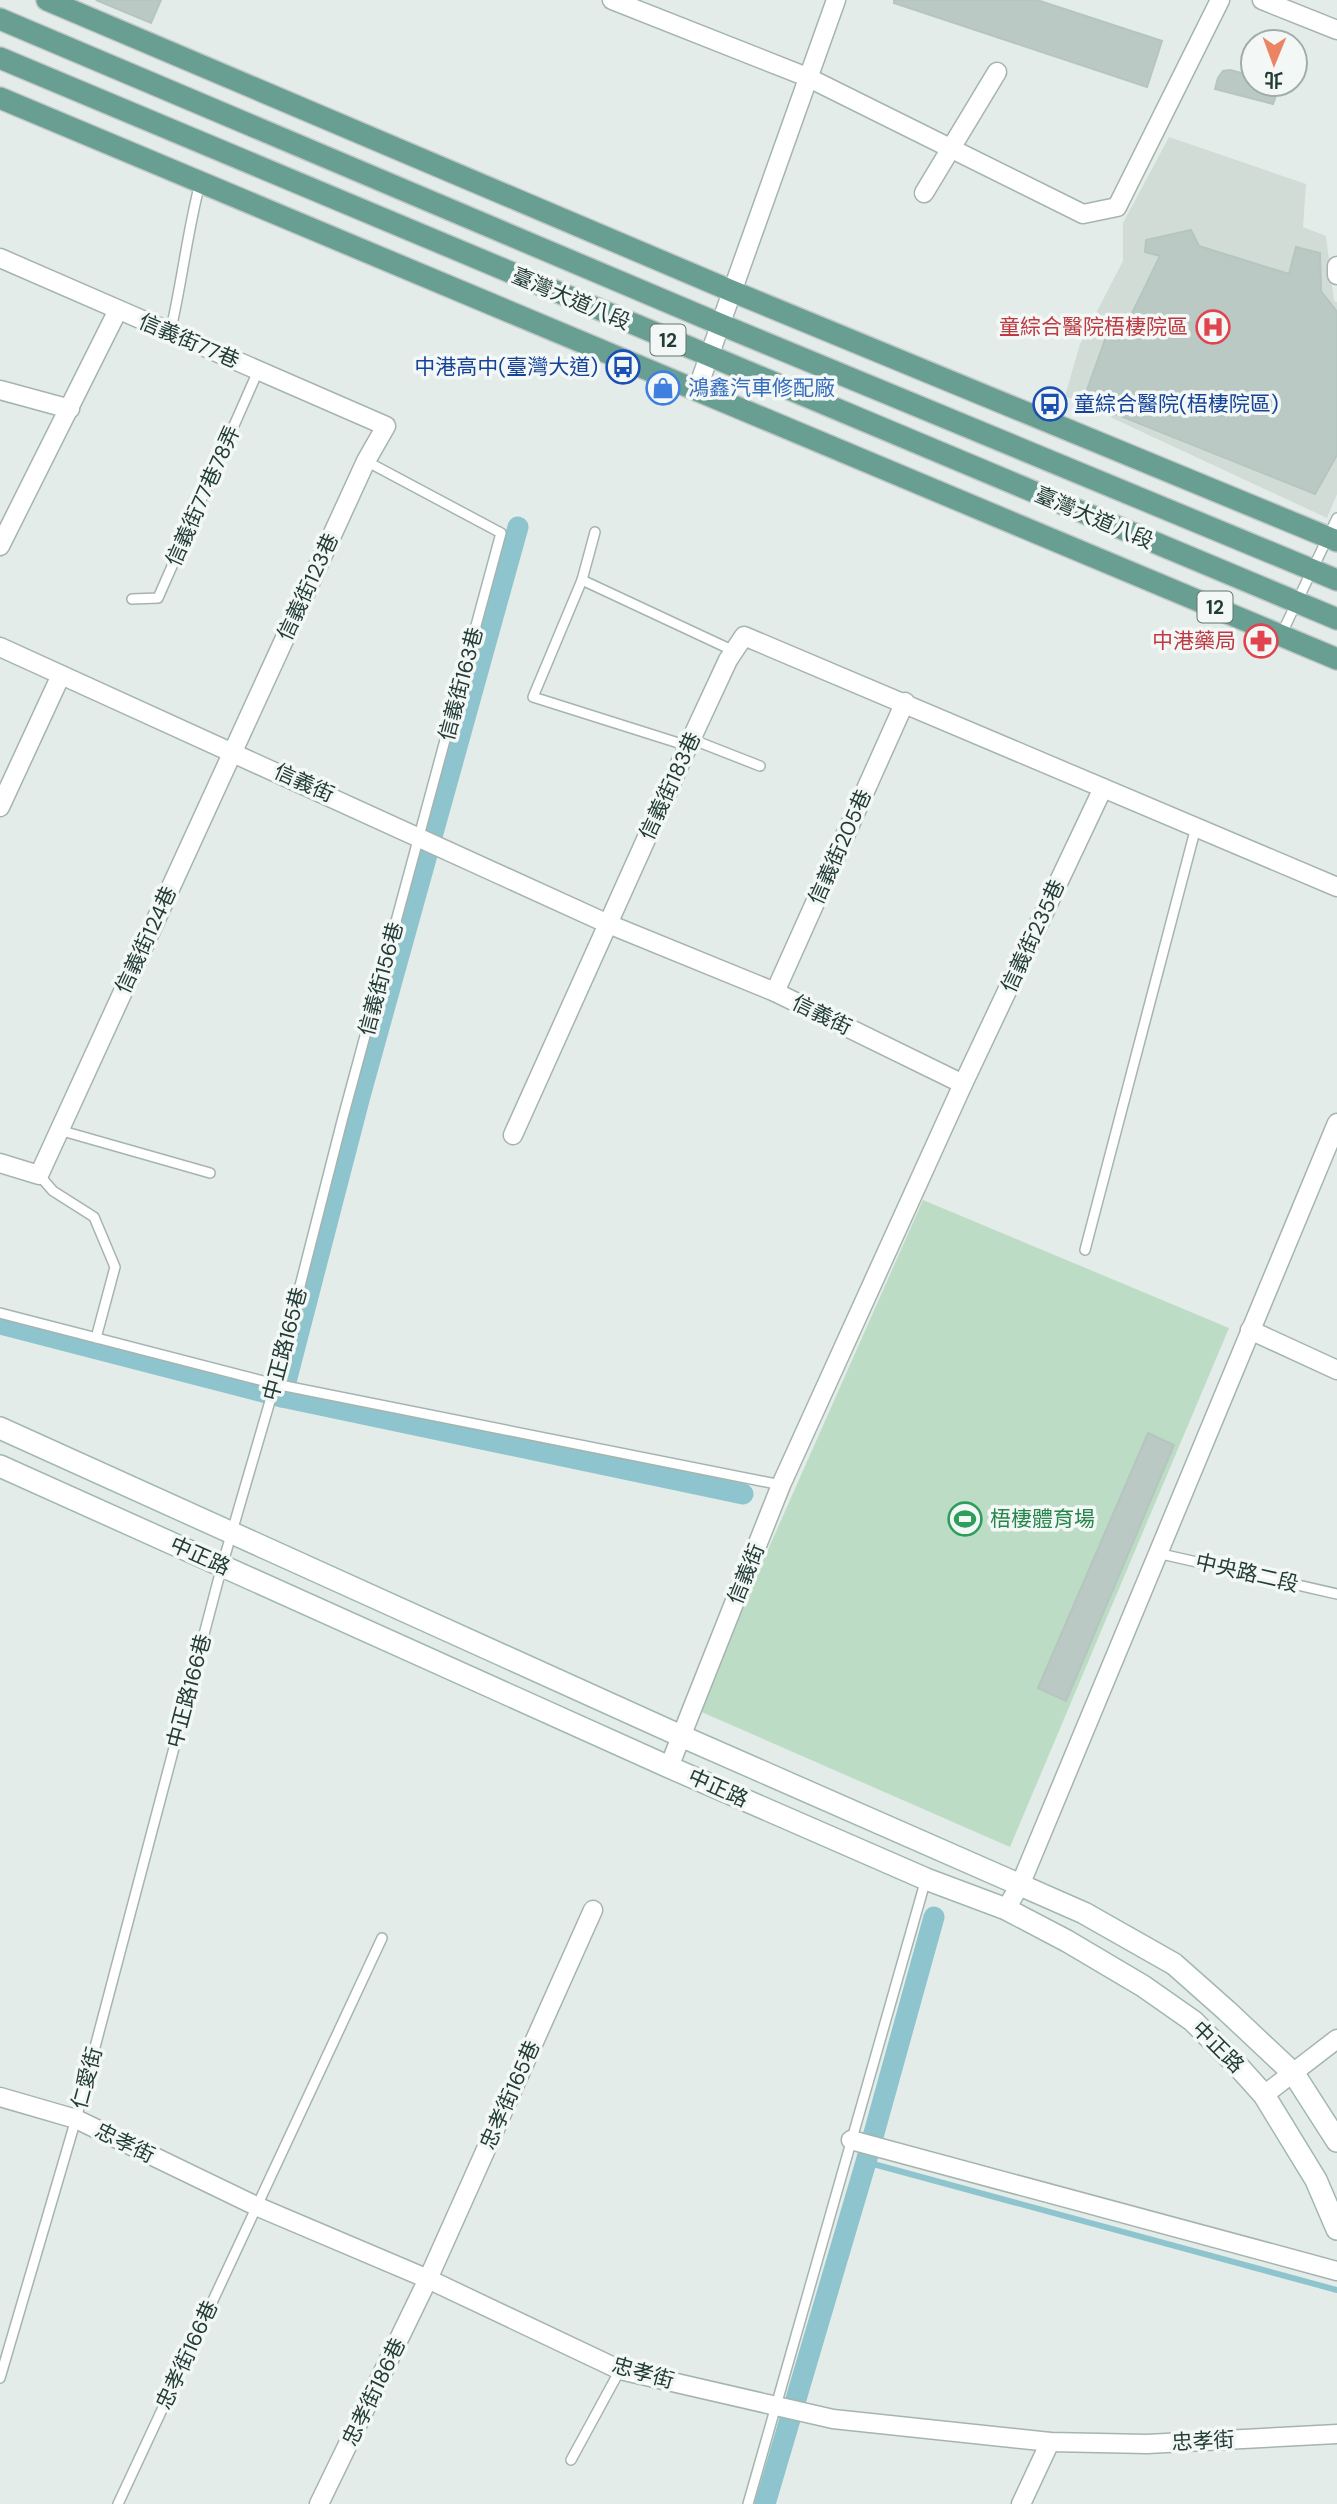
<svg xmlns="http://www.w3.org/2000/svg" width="1337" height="2504" font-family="'DM Sans','Noto Sans TC',sans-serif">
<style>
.built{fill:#d1dcd7}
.green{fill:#bddcc5}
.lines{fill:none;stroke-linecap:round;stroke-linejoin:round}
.stream{stroke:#8dc4ce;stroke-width:6}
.canal{stroke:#8dc4ce;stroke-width:21}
.building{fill:#bbc9c4;stroke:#b5c5bf;stroke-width:2}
.lane-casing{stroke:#a6b4af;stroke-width:12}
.street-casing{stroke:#a6b4af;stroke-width:21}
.secondary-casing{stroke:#a1b7b0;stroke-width:24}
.primary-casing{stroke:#c1c8c7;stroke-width:24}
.lane{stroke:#fff;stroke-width:9}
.street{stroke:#fff;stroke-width:18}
.secondary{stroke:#fff;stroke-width:21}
.primary{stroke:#699f92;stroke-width:21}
.labels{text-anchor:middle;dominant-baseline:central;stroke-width:7;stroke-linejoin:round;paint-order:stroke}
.shield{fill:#f3f8f6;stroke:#617470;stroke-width:2}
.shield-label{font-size:19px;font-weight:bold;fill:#233c36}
.street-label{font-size:21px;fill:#233c36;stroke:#f3f8f6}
.health-label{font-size:21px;fill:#be3a42;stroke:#f3f8f6;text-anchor:end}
.transit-label{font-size:21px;fill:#164399;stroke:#f3f8f6;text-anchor:end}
.shop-label{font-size:21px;fill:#366cbe;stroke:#f3f8f6;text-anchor:start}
.leisure-label{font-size:21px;fill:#27864d;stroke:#f3f8f6;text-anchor:start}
</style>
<rect width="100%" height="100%" fill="#e3ece8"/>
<polygon class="built" points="1169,137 1306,184 1303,227 1326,236 1334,301 1337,302 1337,494 1327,518 1065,396 1080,344 1123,261 1123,223"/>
<polygon class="green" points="923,1200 1229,1328 1010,1847 697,1710"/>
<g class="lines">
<polyline class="stream" points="866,2162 1337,2290"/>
<g class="canal">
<polyline points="0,1324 282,1397 743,1494"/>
<polyline points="282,1397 360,1096 518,527"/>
<polyline points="765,2504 866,2162 934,1917"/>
</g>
</g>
<g class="building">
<polygon points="96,0 161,0 151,23"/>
<polygon points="894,0 1037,0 1162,41 1147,87 894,3"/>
<polygon points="1230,70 1253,76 1253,84 1280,84 1273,104 1215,89 1218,78 1223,71"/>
<polygon points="1191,230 1199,246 1289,274 1296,247 1320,253 1321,291 1337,312 1337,455 1315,494 1083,401 1106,337 1118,342 1160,256 1145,252 1146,240"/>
<polygon points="1148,1433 1174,1445 1066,1701 1038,1688"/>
</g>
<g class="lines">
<defs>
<g id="lane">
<path d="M170,333C182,283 187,233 200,183"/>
<polyline points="595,532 582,580 533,697 688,746"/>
<polyline points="582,580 734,651"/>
<polyline points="132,599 158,598 258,371"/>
<polyline points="1281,635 1337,518"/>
<polyline points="691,739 760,766"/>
<polyline points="59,1130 210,1173"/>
<polyline points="39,1175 53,1191 94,1217 115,1267 96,1338"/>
<polyline points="1085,1250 1196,827"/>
<polyline points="0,1313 275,1384 781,1485"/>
<polyline points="1157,1553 1337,1594"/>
<polyline points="0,2378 76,2119 222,1566 275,1384 342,1121 501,533 366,461"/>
<polyline points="571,2460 620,2370"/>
<polyline points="118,2504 382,1938"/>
<polyline points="748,2504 926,1879"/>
</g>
<g id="street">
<polyline points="612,0 807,77 1083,214 1117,207 1220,0"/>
<polyline points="1262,0 1337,30"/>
<polyline points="924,193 997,72"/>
<polyline points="0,258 386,426 366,461 39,1175 0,1163"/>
<polyline points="1337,266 1337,275"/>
<polyline points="0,390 70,409"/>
<polyline points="697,390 836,0"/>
<polyline points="0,546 118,310"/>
<polyline points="0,647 606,923 775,992 963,1084"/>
<polyline points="0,807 61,675"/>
<polyline points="775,992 905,702"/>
<polyline points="513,1135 688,746 728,660 744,636 1337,887"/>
<polyline points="1250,1330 1337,1370"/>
<polyline points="669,1767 781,1485 963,1084 1103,788"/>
<polyline points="1006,1909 1021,1883 1337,1123"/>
<polyline points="1264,2095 1337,2039"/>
<polyline points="0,2097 76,2119 256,2206 428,2279 620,2370 833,2419 1050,2442 1147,2444 1337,2434"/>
<polyline points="851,2140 1337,2271"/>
<polyline points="319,2504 428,2279 593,1910"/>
<polyline points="1021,2504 1050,2442"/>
</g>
<g id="secondary">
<polyline points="0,1428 681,1736 1084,1913 1174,1964 1227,2011 1294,2074 1337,2141"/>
<polyline points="0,1466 669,1767 926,1879 1006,1909 1067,1941 1143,1986 1193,2021 1237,2065 1264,2095 1316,2180 1337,2229"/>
</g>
<g id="primary">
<polyline points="47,0 734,292 1337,541"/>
<polyline points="0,19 722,325 1337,580"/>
<polyline points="0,58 1337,619"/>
<polyline points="0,98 1337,659"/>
</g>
</defs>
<use href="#lane" class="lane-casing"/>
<use href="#street" class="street-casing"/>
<use href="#secondary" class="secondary-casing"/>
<use href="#primary" class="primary-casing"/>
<use href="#lane" class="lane"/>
<use href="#street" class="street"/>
<use href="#secondary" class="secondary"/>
<use href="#primary" class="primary"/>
</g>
<defs>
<symbol id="hospital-ring" viewBox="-11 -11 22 22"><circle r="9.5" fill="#f3f8f6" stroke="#e0444e" stroke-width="1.5"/><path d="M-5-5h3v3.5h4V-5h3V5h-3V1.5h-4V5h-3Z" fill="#e0444e"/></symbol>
<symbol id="bus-ring" viewBox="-11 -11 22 22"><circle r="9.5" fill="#f3f8f6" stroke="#1a4fb4" stroke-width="1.5"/><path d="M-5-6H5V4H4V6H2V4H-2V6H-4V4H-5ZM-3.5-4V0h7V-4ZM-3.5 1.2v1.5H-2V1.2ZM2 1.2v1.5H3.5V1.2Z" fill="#1a4fb4"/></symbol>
<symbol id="shop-ring" viewBox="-11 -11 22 22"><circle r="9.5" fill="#f3f8f6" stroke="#3f7fe0" stroke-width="1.5"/><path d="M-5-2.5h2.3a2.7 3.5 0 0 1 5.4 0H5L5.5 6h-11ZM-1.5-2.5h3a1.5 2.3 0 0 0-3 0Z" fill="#3f7fe0"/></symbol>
<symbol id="pharmacy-ring" viewBox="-11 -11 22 22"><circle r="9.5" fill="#f3f8f6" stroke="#e0444e" stroke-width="1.5"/><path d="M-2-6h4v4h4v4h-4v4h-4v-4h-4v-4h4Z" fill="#e0444e"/></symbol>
<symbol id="stadium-ring" viewBox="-11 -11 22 22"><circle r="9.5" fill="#f3f8f6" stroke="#2e9e5b" stroke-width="1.5"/><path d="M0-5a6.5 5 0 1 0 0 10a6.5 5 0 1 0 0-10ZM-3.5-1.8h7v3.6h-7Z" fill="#2e9e5b"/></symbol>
</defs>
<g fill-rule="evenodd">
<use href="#hospital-ring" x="1194" y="308" width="38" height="38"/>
<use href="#bus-ring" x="604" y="348" width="38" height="38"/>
<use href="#shop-ring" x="644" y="369" width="38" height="38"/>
<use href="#bus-ring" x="1031" y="385" width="38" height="38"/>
<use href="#pharmacy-ring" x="1242" y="622" width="38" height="38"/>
<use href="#stadium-ring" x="946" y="1500" width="38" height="38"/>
</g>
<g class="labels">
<g class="shield">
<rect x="650.5" y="324.5" width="35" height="31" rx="5"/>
<rect x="1197.5" y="591.5" width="35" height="31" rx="5"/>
</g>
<g class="shield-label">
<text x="668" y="340">12</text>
<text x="1215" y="607">12</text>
</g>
<g class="street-label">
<text transform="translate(571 299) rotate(23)">臺灣大道八段</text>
<text transform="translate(189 341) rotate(23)">信義街77巷</text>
<text transform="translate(203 496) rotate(-66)">信義街77巷78弄</text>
<text transform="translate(1094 518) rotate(23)">臺灣大道八段</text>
<text transform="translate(308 587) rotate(-65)">信義街123巷</text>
<text transform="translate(461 684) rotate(-75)">信義街163巷</text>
<text transform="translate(304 783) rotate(24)">信義街</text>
<text transform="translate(670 786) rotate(-65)">信義街183巷</text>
<text transform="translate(840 847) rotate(-66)">信義街205巷</text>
<text transform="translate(1033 936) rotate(-65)">信義街235巷</text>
<text transform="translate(146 940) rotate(-65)">信義街124巷</text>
<text transform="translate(381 979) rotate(-75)">信義街156巷</text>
<text transform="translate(822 1015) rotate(26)">信義街</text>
<text transform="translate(285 1344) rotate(-75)">中正路165巷</text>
<text transform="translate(200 1556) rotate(24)">中正路</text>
<text transform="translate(1247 1573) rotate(13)">中央路二段</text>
<text transform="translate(746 1574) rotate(-68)">信義街</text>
<text transform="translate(189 1691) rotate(-75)">中正路166巷</text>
<text transform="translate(718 1788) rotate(24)">中正路</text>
<text transform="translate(1218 2047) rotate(45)">中正路</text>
<text transform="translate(87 2078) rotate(-75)">仁愛街</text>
<text transform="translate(510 2095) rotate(-66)">忠孝街165巷</text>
<text transform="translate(125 2143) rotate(26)">忠孝街</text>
<text transform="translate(187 2355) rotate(-65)">忠孝街166巷</text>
<text transform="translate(643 2373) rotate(16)">忠孝街</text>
<text transform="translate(374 2392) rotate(-64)">忠孝街186巷</text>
<text transform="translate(1203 2441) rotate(-3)">忠孝街</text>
</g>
<g class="health-label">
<text x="1188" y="327">童綜合醫院梧棲院區</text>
<text x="1236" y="641">中港藥局</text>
</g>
<g class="transit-label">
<text x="598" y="367">中港高中(臺灣大道)</text>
<text x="1074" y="404" text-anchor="start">童綜合醫院(梧棲院區)</text>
</g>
<g class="shop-label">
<text x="688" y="388">鴻鑫汽車修配廠</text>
</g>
<g class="leisure-label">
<text x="990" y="1519">梧棲體育場</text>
</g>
</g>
<g transform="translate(1274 63) rotate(181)"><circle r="33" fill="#f3f8f6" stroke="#a0ada9" stroke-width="2"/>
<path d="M0-5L12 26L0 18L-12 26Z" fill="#eb8462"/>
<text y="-10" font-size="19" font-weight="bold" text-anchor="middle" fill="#233c36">北</text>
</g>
</svg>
